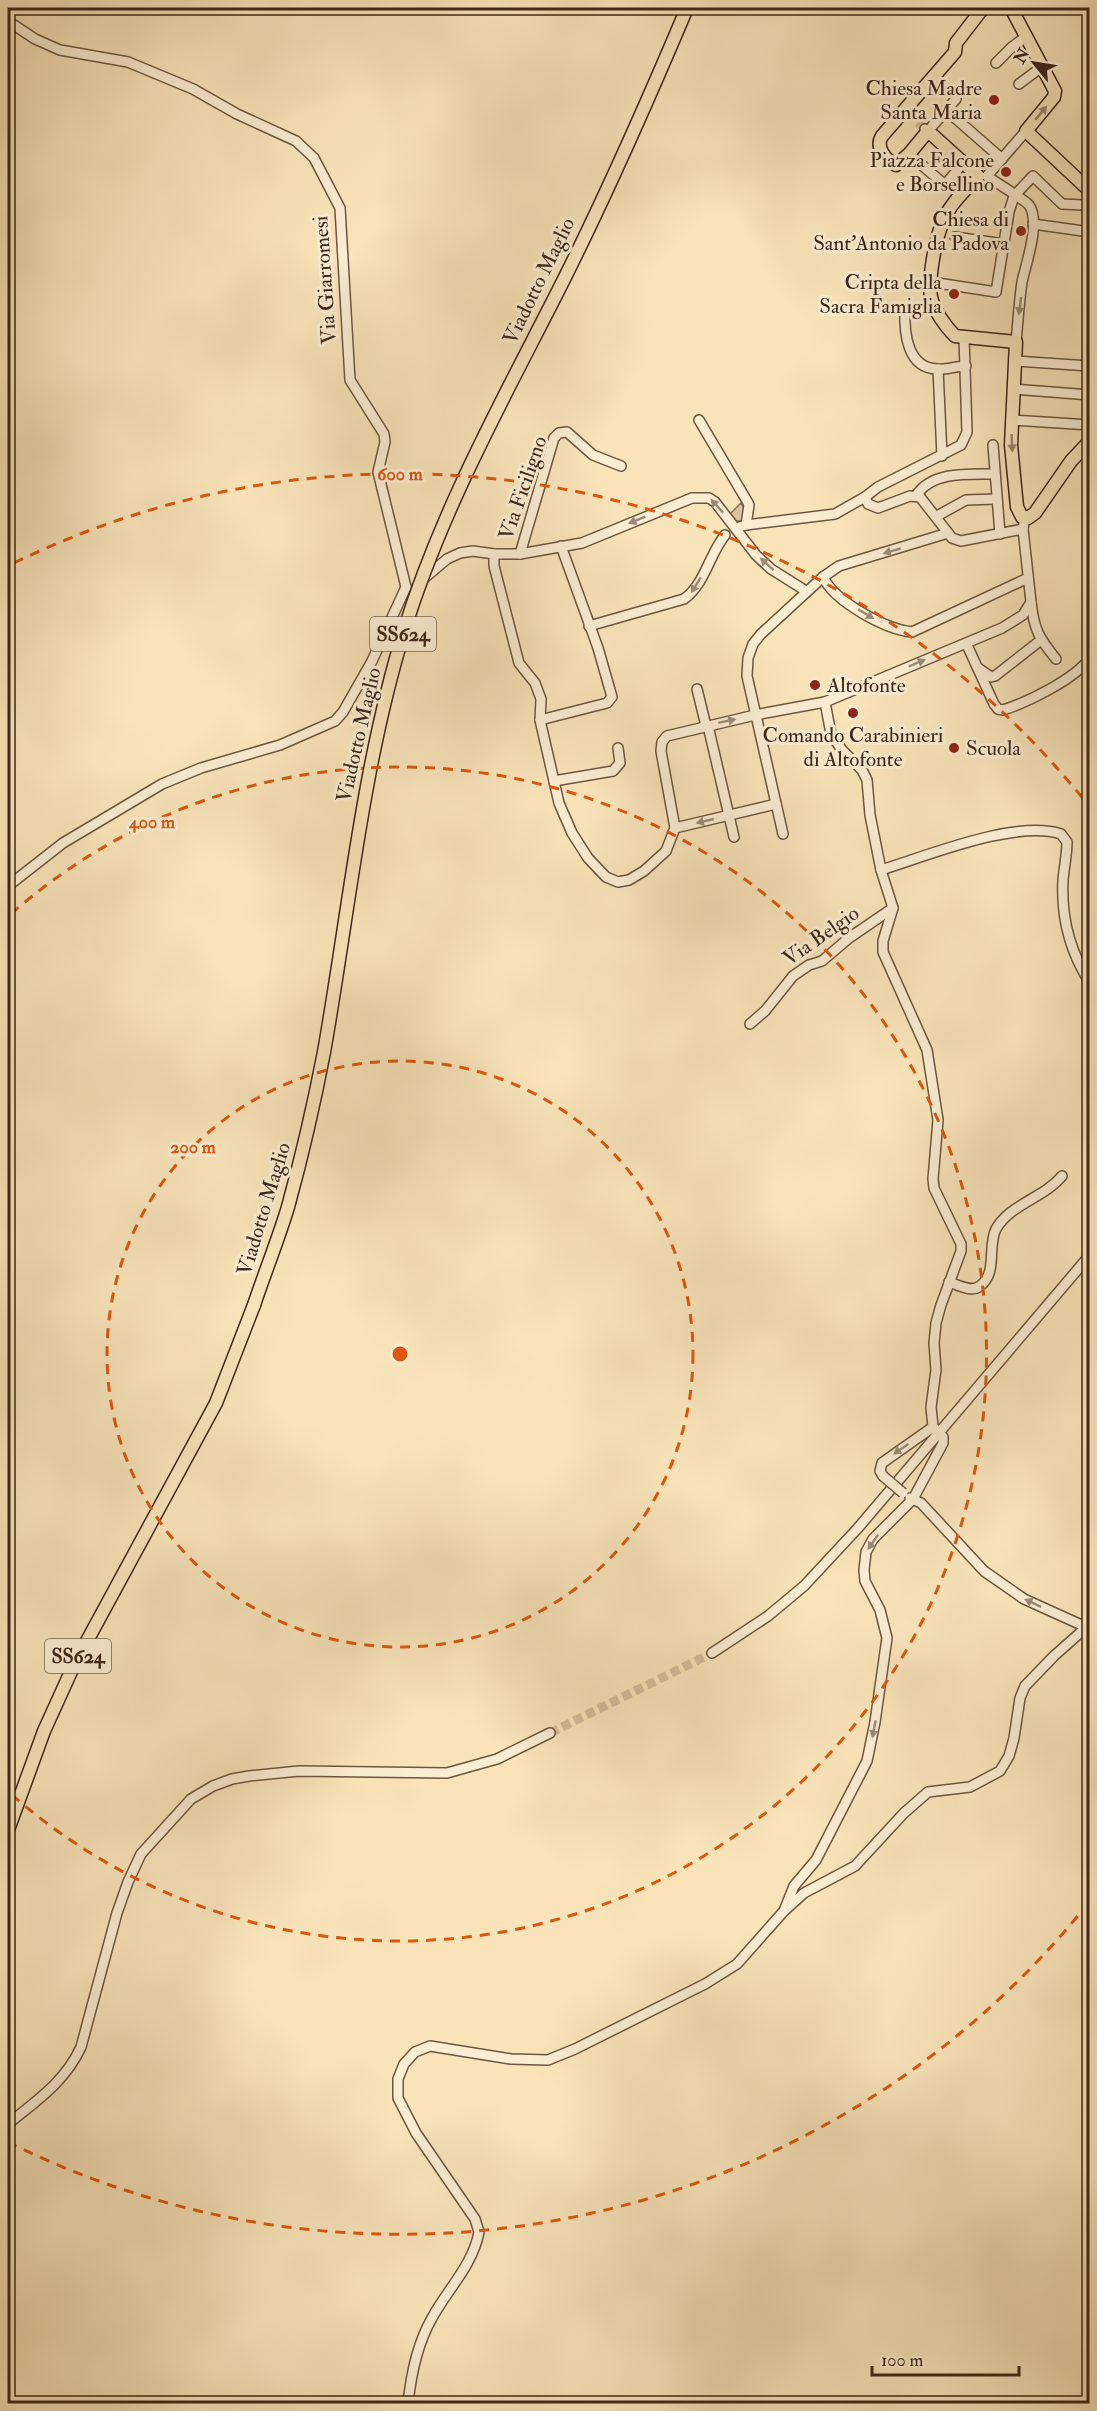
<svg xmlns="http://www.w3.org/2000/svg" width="1097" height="2411" font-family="'IM FELL Double Pica',serif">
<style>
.green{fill:#d9c49f;stroke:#8a755c;stroke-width:1.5}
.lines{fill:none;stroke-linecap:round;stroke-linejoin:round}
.minor-tunnel{stroke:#d3be9a;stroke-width:9;stroke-dasharray:9 4.5;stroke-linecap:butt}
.minor-casing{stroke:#6b5641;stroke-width:12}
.major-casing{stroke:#3c2619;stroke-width:15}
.minor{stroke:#fbedd2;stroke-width:9}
.major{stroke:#f9e4ba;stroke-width:12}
.minor-bridge-casing{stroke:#6b5641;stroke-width:12;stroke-linecap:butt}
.major-bridge-casing{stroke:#3c2619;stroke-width:15;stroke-linecap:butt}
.minor-bridge{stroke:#fbedd2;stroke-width:9}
.major-bridge{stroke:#f9e4ba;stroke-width:12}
.oneway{fill:#9a856a}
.oneway2{fill:#9c8a76}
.ring{fill:none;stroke:#df560d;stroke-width:3;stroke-dasharray:10 8}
.poi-dot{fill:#8f2418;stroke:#fbedd2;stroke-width:2}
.labels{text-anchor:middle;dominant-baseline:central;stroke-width:6;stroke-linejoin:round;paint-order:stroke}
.shield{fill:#fbedd2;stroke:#756250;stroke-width:1.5}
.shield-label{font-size:20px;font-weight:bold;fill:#3c2619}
.poi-label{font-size:21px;fill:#3c2619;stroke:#fbedd2;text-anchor:end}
.street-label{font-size:21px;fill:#3c2619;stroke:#fbedd2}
.centre{fill:#df560d;stroke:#fbedd2;stroke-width:3}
.ring-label{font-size:18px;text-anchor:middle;font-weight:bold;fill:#df560d;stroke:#fbedd2;stroke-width:6;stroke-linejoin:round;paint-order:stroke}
</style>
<rect width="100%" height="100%" fill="#f9e4ba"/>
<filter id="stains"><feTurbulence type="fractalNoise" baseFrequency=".00333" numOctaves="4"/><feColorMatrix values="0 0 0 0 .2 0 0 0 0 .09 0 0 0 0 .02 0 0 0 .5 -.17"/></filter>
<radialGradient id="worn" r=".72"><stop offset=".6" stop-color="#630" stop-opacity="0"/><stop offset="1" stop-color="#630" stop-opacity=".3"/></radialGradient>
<polygon class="green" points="741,503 744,508 742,521 736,521 730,514"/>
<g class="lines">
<g class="minor-tunnel">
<polyline points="908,113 923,127"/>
<polyline points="550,1733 712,1653"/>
</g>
<defs>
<g id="minor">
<polyline points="8,21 35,39 60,50 128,62 193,89 237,114 296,141 314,158 340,208 350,380 384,434 385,442 378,472 406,587"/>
<polyline points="996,63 1012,47 1027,36"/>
<polyline points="1019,84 1043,66"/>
<polyline points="946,110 1002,159"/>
<polyline points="925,129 928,131 956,99"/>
<polyline points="909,154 945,185 963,163"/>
<path d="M987,176C995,182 1025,200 1029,205C1041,222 1026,263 1022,282C1019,302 1018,322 1016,342"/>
<polyline points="987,176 1026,131"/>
<polyline points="1033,224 1090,232"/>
<polyline points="955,237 1004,244"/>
<polyline points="931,282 996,292 1009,212 1014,196 1033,176 1062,204 1083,205 1090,201"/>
<path d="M905,309C904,333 907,368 937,369C947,370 956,366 966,366"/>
<polyline points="1015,361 1089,366"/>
<polyline points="938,369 942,456"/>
<polyline points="1013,389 1090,395"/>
<polyline points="699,420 747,501 749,505 746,525"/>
<polyline points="1011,420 1090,425"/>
<polyline points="993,445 1000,534"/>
<path d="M916,496C931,471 969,474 994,474"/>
<polyline points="865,497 868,504 878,508 910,496 920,497 952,538 961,541 1023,529"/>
<polyline points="937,516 966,500 996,499"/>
<polyline points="736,528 746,525 835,514 865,497 878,487 961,445 967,432 964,338"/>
<polyline points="494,554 494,566 519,663 535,683 541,699 540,720 559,803 572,833 588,858 606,877 618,882 629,880 644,871 666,851 675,828 661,751 662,742 667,736 755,715 825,702 1002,628 1023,615 1031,602 1023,529 1025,518"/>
<polyline points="520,554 554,438 559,433 567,432 593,455 621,466"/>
<path d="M823,577C835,602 885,629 912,632L1028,578"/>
<polyline points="422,580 447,559 460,553 473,551 494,554 520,554 582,543 692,498 709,498 715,502 756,555 771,569 806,591"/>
<path d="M1031,602C1034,630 1039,638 1056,659"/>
<path d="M589,626L684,599C705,584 709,555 725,535"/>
<path d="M967,645L994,704L998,709L1003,710C1028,702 1075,679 1090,658"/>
<polyline points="978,668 991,677 995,676 1041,640"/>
<polyline points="697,689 706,726"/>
<polyline points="540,720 607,703 612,697 598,648 561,546"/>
<polyline points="708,726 734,837"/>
<polyline points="554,781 613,771 620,763 618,748"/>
<polyline points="675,828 776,804"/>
<polyline points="783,834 747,676 748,658 753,644 761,634 823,577 839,566 948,533"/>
<path d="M881,870C927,856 1016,819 1061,834L1067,842C1067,855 1064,867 1063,880C1061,917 1070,952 1090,983"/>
<polyline points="8,886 63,843 162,784 201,768 280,745 335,721 343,712 372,661 406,587"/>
<polyline points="750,1024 765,1011 793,976 809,965 822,961 849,938 893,908"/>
<path d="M949,1282C958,1285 972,1293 980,1286C998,1273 987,1246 996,1229C1010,1204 1044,1198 1062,1176"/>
<polyline points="883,1476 880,1471 882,1463 933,1427"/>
<polyline points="910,1498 921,1503 984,1571 1024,1599 1086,1627"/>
<polyline points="712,1653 768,1616 804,1586 858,1528 1090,1255"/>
<polyline points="784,1911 794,1886 816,1860 867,1761 875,1722 887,1638 880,1610 865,1581 864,1570 866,1552 873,1539 913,1499 943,1443 943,1437 933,1427 931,1407 936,1370 934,1343 936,1323 941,1305 961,1251 961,1244 934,1188 933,1179 938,1120 927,1050 883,952 883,941 893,908 881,870 870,815 867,780 862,770 842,750 831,734 825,702"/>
<path d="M8,2124C36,2101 65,2082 81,2047L117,1913L128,1882L141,1854L191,1799L213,1786L232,1779L249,1776L299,1771L447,1773L497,1759L550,1733"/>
<path d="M408,2404C411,2374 417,2344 432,2318C447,2290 473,2265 479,2232L475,2219L416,2133L398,2098V2079L404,2064L415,2052L430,2046L511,2059L548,2060L575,2049L705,1984L737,1964L784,1911L804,1893L855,1866L904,1813L928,1792L970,1787L1000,1771L1009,1756L1014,1738L1020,1698L1025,1686L1054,1656L1090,1624"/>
</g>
<g id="major">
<path d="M983,8L956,43L955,52L882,136C875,147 885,160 896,165L909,154L928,131L978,176C965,190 948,206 942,224C935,241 928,280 931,297C934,311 946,327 955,336L1016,342L1011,445L1017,507L1022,517L1028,518L1035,513L1071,461L1090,441"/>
<polyline points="1011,8 1055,91 1054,97 1026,131 1090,191"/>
<polyline points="8,1830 44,1731 74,1665 216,1403 254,1305"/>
</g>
</defs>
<use href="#minor" class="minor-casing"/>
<use href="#major" class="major-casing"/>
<use href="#minor" class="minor"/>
<use href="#major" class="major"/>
<defs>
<polyline id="minor-bridge" points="883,1476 903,1493"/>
<path id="major-bridge" d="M254,1305C265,1272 278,1240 288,1207C302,1156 314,1104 324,1052C349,911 362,768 404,631C440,514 500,405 555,297C603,203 646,105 687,8"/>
</defs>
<use href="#minor-bridge" class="minor-bridge-casing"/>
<use href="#major-bridge" class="major-bridge-casing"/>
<use href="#minor-bridge" class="minor-bridge"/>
<use href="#major-bridge" class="major-bridge"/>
</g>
<defs><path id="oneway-solid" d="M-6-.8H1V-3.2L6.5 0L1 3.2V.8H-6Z" transform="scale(1.5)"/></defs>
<g class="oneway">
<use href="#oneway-solid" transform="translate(1041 113) rotate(-50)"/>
<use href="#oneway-solid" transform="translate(1012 443) rotate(88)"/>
</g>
<g class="oneway2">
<use href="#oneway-solid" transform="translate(1020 306) rotate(97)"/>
<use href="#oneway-solid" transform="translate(717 506) rotate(-133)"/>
<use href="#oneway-solid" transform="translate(637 520) rotate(158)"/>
<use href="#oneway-solid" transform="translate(892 551) rotate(164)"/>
<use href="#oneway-solid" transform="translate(767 564) rotate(-138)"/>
<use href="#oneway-solid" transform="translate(696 585) rotate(122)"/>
<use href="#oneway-solid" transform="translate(866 614) rotate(31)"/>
<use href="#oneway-solid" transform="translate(917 663) rotate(-23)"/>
<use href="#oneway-solid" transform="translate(727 721) rotate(-12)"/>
<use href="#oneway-solid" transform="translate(705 821) rotate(167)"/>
<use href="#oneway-solid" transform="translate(901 1449) rotate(146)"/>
<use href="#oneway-solid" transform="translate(873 1542) rotate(125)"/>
<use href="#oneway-solid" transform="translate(1033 1603) rotate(-155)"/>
<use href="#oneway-solid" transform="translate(874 1729) rotate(101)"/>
</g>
<g class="ring">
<circle cx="400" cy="1354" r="293"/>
<path d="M11 914A587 587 0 1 1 11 1794"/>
<path d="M1089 1902A880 880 0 0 1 14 2145M14 563A880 880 0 0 1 1089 806"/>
</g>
<g class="poi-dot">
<circle cx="994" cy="100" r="6"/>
<circle cx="1006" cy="172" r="6"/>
<circle cx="1021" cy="231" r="6"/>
<circle cx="954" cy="294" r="6"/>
<circle cx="815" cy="685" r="6"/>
<circle cx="853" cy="713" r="6"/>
<circle cx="954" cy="748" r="6"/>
</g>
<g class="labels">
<g class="shield">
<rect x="370" y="617" width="66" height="34" rx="4.5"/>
<rect x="45" y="1639" width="66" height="34" rx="4.5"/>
</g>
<g class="shield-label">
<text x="403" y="634">SS624</text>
<text x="78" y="1656">SS624</text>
</g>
<g class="poi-label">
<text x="982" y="88">Chiesa Madre<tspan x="982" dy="24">Santa Maria</tspan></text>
<text x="994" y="160">Piazza Falcone<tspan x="994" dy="24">e Borsellino</tspan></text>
<text x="1009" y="219">Chiesa di<tspan x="1009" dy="24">Sant'Antonio da Padova</tspan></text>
<text x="942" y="282">Cripta della<tspan x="942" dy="24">Sacra Famiglia</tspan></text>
<text x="827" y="685" text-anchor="start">Altofonte</text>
<text x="853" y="735" text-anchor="middle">Comando Carabinieri<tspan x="853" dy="24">di Altofonte</tspan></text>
<text x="966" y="748" text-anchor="start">Scuola</text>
</g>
<g class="street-label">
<text transform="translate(325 280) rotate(-94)">Via Giarromesi</text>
<text transform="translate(539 281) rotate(-64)">Viadotto Maglio</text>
<text transform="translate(523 488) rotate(-71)">Via Ficiligno</text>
<text transform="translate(359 735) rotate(-77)">Viadotto Maglio</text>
<text transform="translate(821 936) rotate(-35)">Via Belgio</text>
<text transform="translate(264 1209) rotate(-73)">Viadotto Maglio</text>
</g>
</g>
<circle cx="400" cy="1354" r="9" class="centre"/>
<g class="ring-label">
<text x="400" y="480">600 m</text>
<text x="152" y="828">400 m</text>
<text x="193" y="1153">200 m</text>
</g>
<rect width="1097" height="2411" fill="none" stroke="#f9e4ba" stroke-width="30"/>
<rect x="9" y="9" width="1079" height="2393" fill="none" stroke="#3c2619" stroke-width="3"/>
<rect x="15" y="15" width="1067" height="2381" fill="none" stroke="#3c2619" stroke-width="1.5"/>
<g transform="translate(1034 63) rotate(300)" stroke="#fbedd2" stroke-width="4.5" paint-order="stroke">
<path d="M0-4.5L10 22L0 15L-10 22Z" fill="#3c2619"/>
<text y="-9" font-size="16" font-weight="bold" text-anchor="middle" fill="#3c2619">N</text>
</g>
<path d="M872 2366v9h147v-9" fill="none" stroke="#3c2619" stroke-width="3"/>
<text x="881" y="2366" font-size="18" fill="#3c2619" stroke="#fbedd2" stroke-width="4.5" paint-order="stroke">100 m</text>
<rect width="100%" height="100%" filter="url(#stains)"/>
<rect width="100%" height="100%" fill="url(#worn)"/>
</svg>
